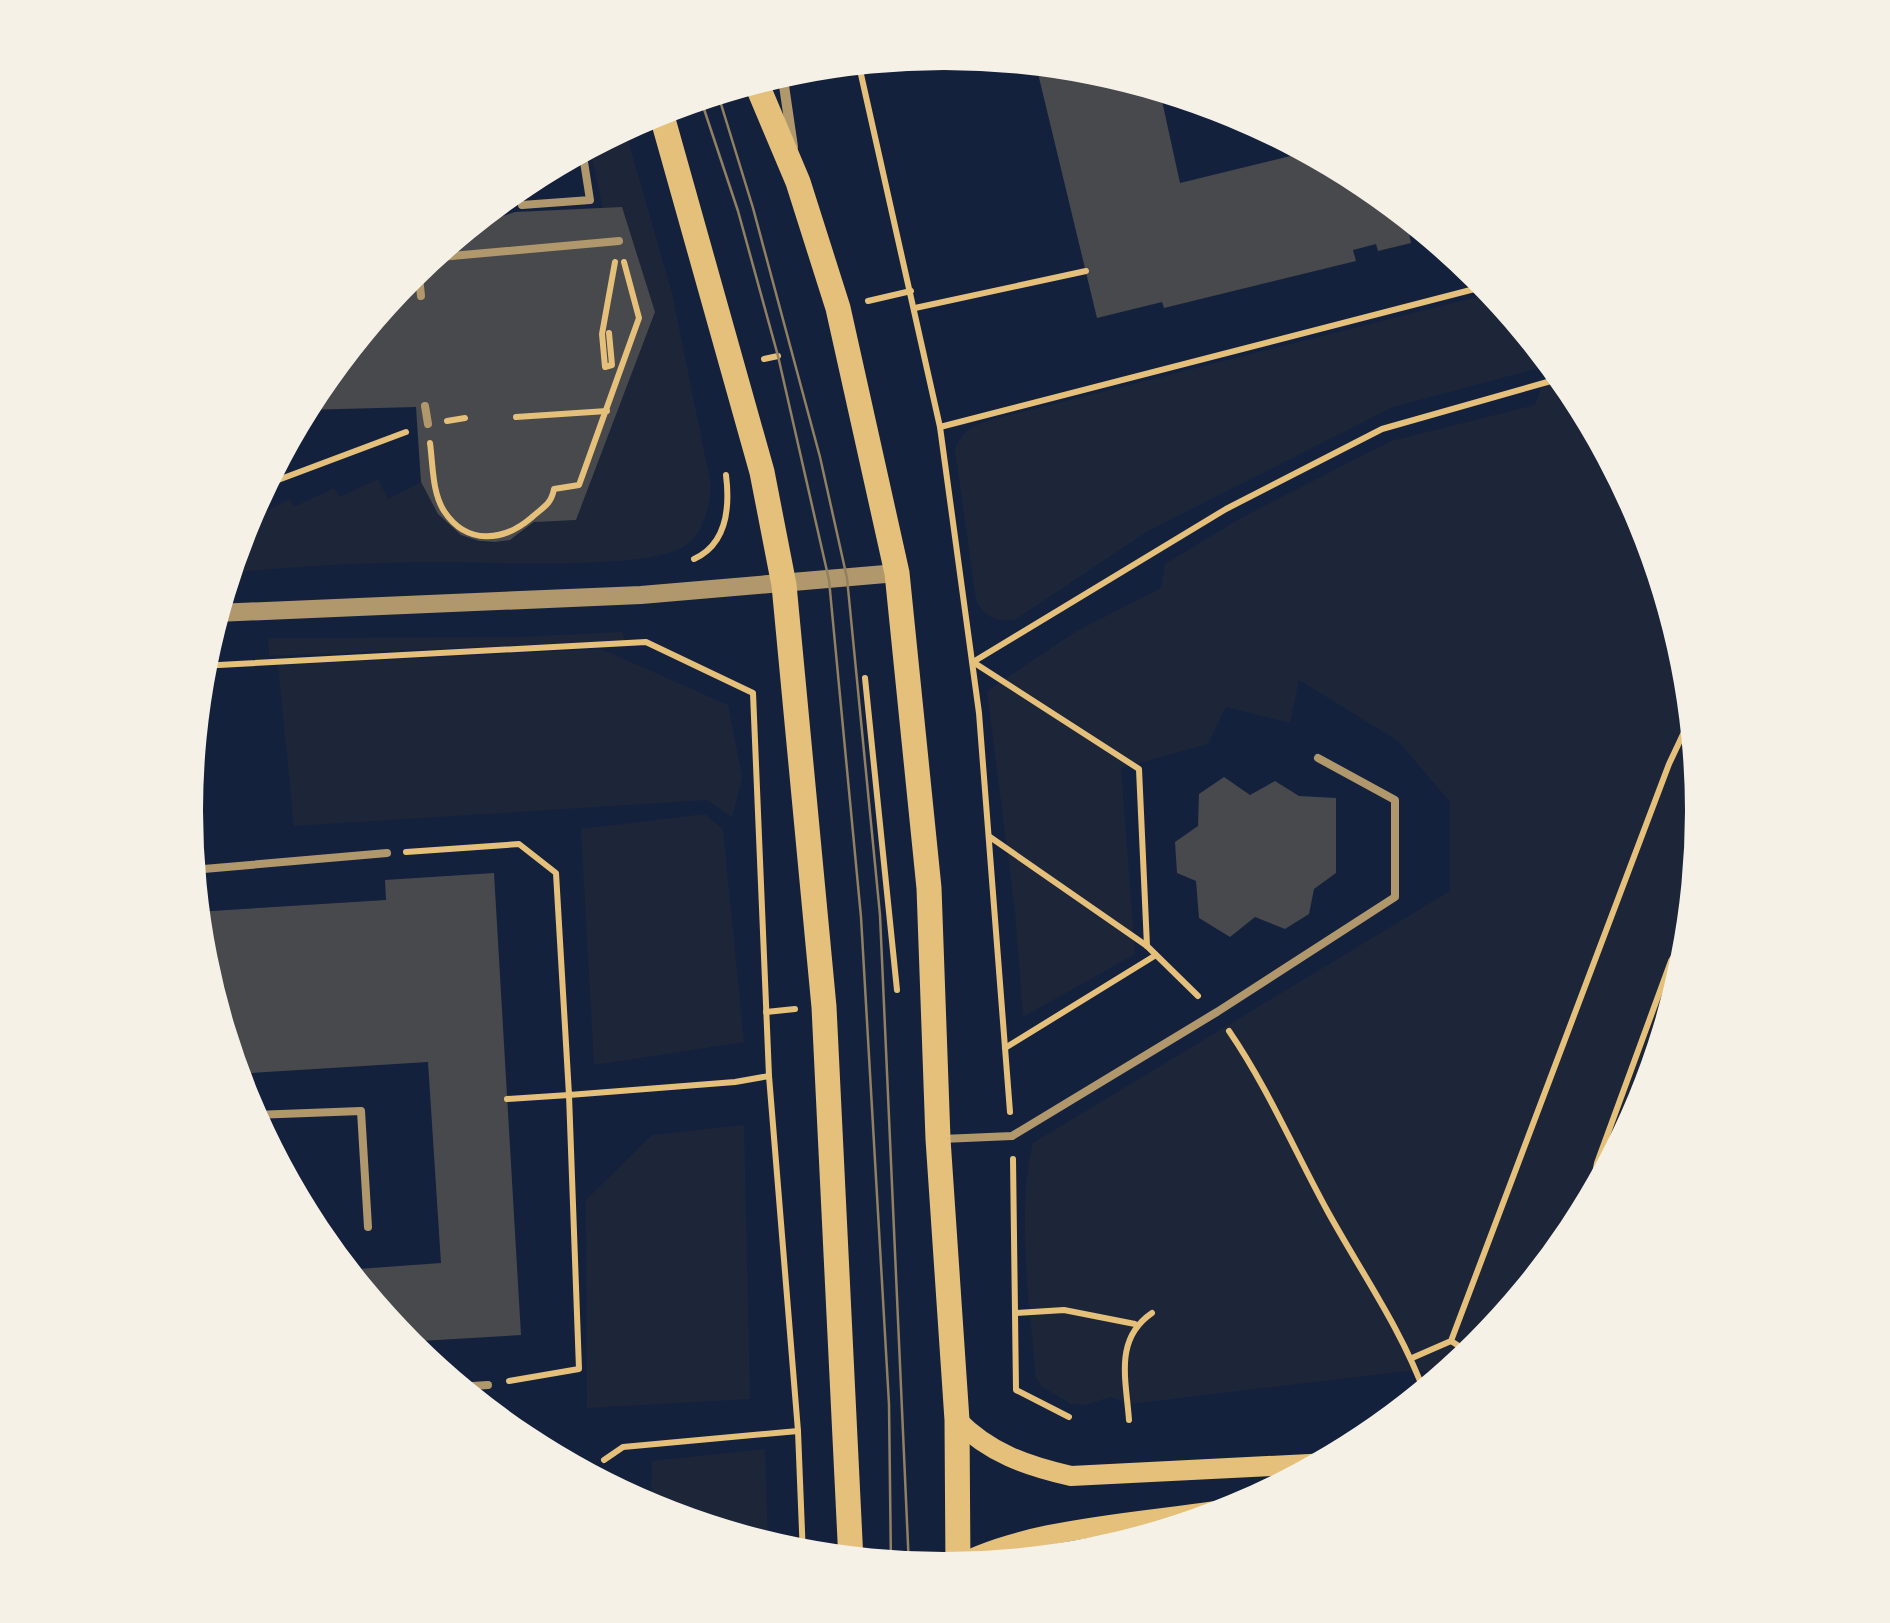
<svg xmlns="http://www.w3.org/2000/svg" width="1890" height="1623" font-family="'Fira Sans',sans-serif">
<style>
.green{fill:#1d2539}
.building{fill:#48494c}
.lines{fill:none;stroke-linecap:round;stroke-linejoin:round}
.path{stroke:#e5c07b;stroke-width:6}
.service{stroke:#b1986c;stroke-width:8}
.minor{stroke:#b1986c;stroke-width:10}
.tertiary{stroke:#b1986c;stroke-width:18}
.secondary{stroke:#e5c07b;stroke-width:20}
.primary{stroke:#e5c07b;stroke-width:25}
.tram{stroke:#918062;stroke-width:2.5}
</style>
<rect width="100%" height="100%" fill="#14213d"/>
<g class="green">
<path d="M624,126L672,293L711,485C710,505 704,533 685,546C645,572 481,561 427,562C361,563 294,566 228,573L248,514L251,518L290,499L294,507L334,488L340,497L378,479L388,499L421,482C439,517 465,555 511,539C521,535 528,525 537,522C549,519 564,521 576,520L655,312L603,209L589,145Z"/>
<path d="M1496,292L1576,390L1646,522L1690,664L1704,812L1689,960L1646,1102L1576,1234L1481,1349L1454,1371H1407L1130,1404L1111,1397L1085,1405L1071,1404L1042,1387L1036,1377C1030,1310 1016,1207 1033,1143L1450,891V802L1398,741L1299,680L1290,723L1226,707L1208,744L1121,768L1135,954L1023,1017L1015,911L987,691L1075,632L1161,588L1165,564L1241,518L1391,441L1535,405L1550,365L1393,407L1148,531L1015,620C995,621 985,618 976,600L955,449C963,429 974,425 994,419Z"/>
<polygon points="622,632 625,641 269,656 268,638 520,637"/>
<polygon points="601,649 728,705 742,777 732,817 707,800 294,826 278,665"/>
<polygon points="705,814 723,830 744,1042 594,1065 581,829"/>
<polygon points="744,1125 750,1399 587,1408 586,1200 652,1135"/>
<polygon points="765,1449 768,1547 651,1511 652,1461"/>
</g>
<g class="building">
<polygon points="1035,61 1094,67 1159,87 1180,183 1311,151 1329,160 1331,167 1339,165 1367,181 1404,211 1411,243 1378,251 1376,244 1353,250 1356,261 1164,308 1162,302 1097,318"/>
<polygon points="622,207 655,312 576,520 534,522 510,540 495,542 479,541 461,535 438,514 421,482 416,407 303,410 314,389 389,298 411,297 409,274 464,229 515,212"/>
<polygon points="1224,777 1250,795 1275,781 1299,796 1336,798 1336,873 1314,889 1309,914 1285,929 1255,917 1230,937 1199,918 1196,881 1177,873 1175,842 1198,826 1199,794"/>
<polygon points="494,873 521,1335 403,1342 344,1270 441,1263 428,1062 235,1074 200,959 196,912 386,900 385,880"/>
</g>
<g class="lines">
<g class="path">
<polyline points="858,61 940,427 979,713 1010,1112"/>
<polyline points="868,301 911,291"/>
<polyline points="915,308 1086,271"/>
<polyline points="609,333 612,365 605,367 602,334 615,262"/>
<polyline points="764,359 778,356"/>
<polyline points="516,417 607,411"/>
<polyline points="447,421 465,418"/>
<polyline points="940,427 1490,285"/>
<path d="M430,443C433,465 432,492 444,511C467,546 504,541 531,518C543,507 551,505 554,489L579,485L639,318L624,262"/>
<polyline points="262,486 406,432"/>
<path d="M694,559C727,544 730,507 726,475"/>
<polyline points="200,666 646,642 753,693 769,1076 798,1431 803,1556"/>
<polyline points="865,678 897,990"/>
<polyline points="990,837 1147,946 1198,996"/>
<polyline points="406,852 519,844 556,873 569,1095 735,1082 769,1076"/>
<polyline points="1147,946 1139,769 973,662 1226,509 1382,429 1565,377"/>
<polyline points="766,1012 795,1009"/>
<path d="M1229,1031C1268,1088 1295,1152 1328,1212C1361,1272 1402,1330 1425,1394"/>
<polyline points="1005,1048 1156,955"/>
<polyline points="507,1099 569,1095 579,1369 509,1381"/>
<polyline points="1013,1159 1016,1390 1069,1417"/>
<polyline points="1588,1211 1597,1163 1671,961 1692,929"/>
<polyline points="1015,1313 1064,1310 1135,1324"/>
<polyline points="1451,1341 1473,1355"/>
<polyline points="1412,1358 1451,1341 1669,764 1694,711"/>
<path d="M1129,1420C1126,1379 1114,1339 1152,1313"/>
<polyline points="604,1460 623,1447 798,1431"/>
</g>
<g class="service">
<polyline points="522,205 590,200 582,149"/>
<polyline points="429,258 619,241"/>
<polyline points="418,266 421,296"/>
<polyline points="425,406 428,424"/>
<polyline points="192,870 387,853"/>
<polyline points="251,1115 361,1111 368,1227"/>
<polyline points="942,1139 1012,1136 1217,1012 1395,897 1395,800 1318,758"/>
<polyline points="456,1387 488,1385"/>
<polyline points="576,1471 589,1470 589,1478"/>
</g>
<polyline class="minor" points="782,72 793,147"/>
<polyline class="tertiary" points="216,613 641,595 897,573"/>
<g class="secondary">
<path d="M957,1420C989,1453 1027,1466 1071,1476L1329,1463"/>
<path d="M950,1570C1023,1525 1161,1522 1247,1506"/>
</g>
<g class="primary">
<polyline points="755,80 798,182 838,308 897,573 929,888 938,1139 957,1420 958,1569"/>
<polyline points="660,109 762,472 784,585 824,1007 851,1561"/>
</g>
<g class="tram">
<polyline points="717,91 753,208 820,457 847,578 880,915 909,1567"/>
<polyline points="700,97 738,211 778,356 829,580 861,917 889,1404 891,1565"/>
</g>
</g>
<path d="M0 0H1890V1623H0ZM203 811a741 741 0 1 1 1482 0a741 741 0 1 1-1482 0Z" fill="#f6f1e7" fill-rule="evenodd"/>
</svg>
